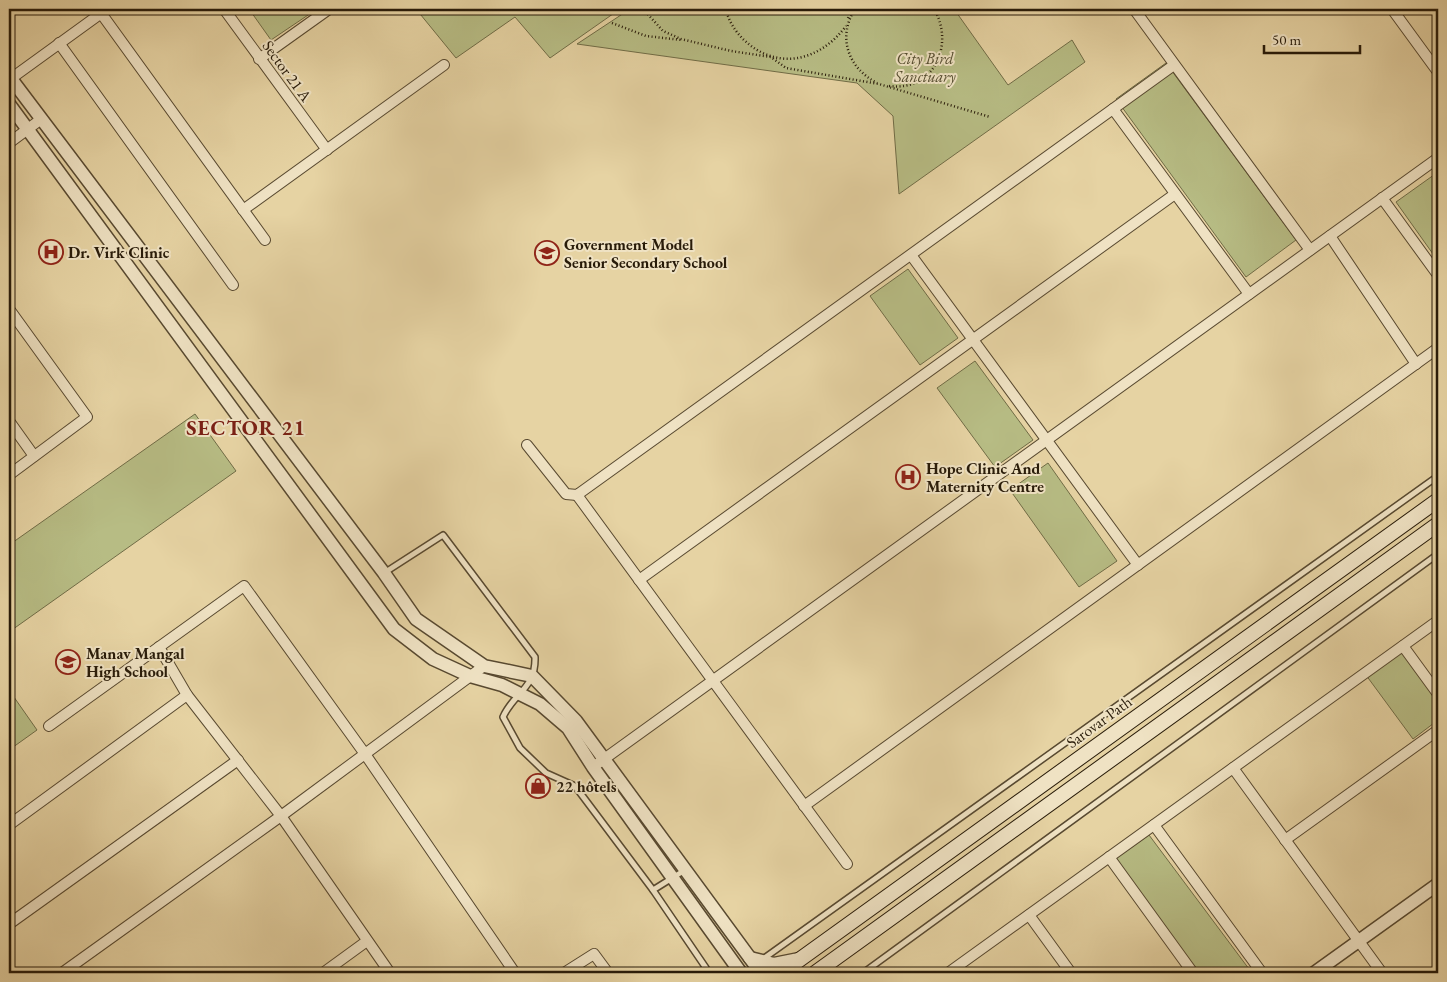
<svg xmlns="http://www.w3.org/2000/svg" width="1447" height="982" font-family="'EB Garamond',serif">
<style>
.green{fill:#b7bc84;stroke:#706c46}
.lines{fill:none;stroke-linecap:round;stroke-linejoin:round}
.service-casing{stroke:#584930;stroke-width:8}
.minor-casing{stroke:#584930;stroke-width:12}
.tertiary-casing{stroke:#584930;stroke-width:15}
.secondary-casing{stroke:#281b09;stroke-width:16}
.path{stroke:#281b09;stroke-width:2.5;stroke-dasharray:1 2.5;stroke-linecap:butt}
.service{stroke:#efe2c3;stroke-width:5}
.minor{stroke:#efe2c3;stroke-width:10}
.tertiary{stroke:#efe2c3;stroke-width:12}
.secondary{stroke:#efe2c3;stroke-width:14}
.labels{text-anchor:middle;dominant-baseline:central;stroke-width:4;stroke-linejoin:round;paint-order:stroke}
.park-label{font-size:16px;font-style:italic;fill:#534b2e;stroke:#efe2c3}
.street-label{font-size:16px;fill:#281b09;stroke:#efe2c3}
.poi-label{font-size:16px;font-weight:bold;fill:#281b09;stroke:#efe2c3;text-anchor:start}
.district-label{font-size:21px;font-weight:bold;letter-spacing:1px;fill:#7a1f14;stroke:#efe2c3}
</style>
<rect width="100%" height="100%" fill="#e6d3a3"/>
<filter id="stains"><feTurbulence type="fractalNoise" baseFrequency=".004" numOctaves="4"/><feColorMatrix values="0 0 0 0 .2 0 0 0 0 .09 0 0 0 0 .02 0 0 0 .5 -.17"/></filter>
<radialGradient id="worn" r=".72"><stop offset=".6" stop-color="#630" stop-opacity="0"/><stop offset="1" stop-color="#630" stop-opacity=".3"/></radialGradient>
<g class="green">
<polygon points="249,9 317,9 271,40"/>
<polygon points="416,9 620,9 550,58 515,17 456,58"/>
<polygon points="630,9 954,9 1008,85 1072,40 1085,62 899,194 893,116 857,83 577,44"/>
<polygon points="1166,63 1296,240 1246,277 1116,99"/>
<polygon points="1438,172 1438,261 1396,202"/>
<polygon points="908,269 958,338 920,365 870,296"/>
<polygon points="975,361 1033,440 995,467 937,388"/>
<polygon points="195,414 236,471 9,632 9,545"/>
<polygon points="1048,463 1117,561 1079,587 1010,490"/>
<polygon points="1397,646 1438,702 1438,720 1413,739 1363,671"/>
<polygon points="9,690 37,730 9,750"/>
<polygon points="1149,835 1252,973 1199,973 1115,859"/>
</g>
<g class="lines">
<defs>
<g id="service">
<path d="M384,573L443,535L535,657C536,689 514,692 503,717L520,748L546,773L575,786L653,890"/>
<polyline points="685,870 653,890 706,968"/>
<polyline points="763,959 1438,476"/>
<polyline points="863,973 1438,554"/>
</g>
<g id="minor">
<polyline points="98,9 265,240"/>
<polyline points="224,9 327,150"/>
<polyline points="1134,9 1310,250"/>
<polyline points="1392,9 1438,72"/>
<polyline points="59,43 233,285"/>
<polyline points="259,59 329,9"/>
<polyline points="9,80 107,9"/>
<polyline points="1113,109 1249,294"/>
<polyline points="9,143 40,120"/>
<polyline points="1382,198 1438,275"/>
<polyline points="243,210 444,65"/>
<polyline points="1330,236 1416,364"/>
<polyline points="911,255 1138,565"/>
<polyline points="9,309 87,417 9,475"/>
<polyline points="9,421 34,456"/>
<polyline points="527,445 566,494 577,495 1174,65"/>
<polyline points="577,495 847,864"/>
<polyline points="639,580 1175,194"/>
<polyline points="1403,646 1438,694"/>
<polyline points="159,647 187,695 281,816 390,973"/>
<polyline points="49,726 244,586 365,754 515,973"/>
<polyline points="593,767 1438,158"/>
<polyline points="1233,768 1382,973"/>
<polyline points="804,806 1438,348"/>
<polyline points="9,825 187,695"/>
<polyline points="1154,825 1262,973"/>
<polyline points="1285,840 1438,730"/>
<polyline points="1109,857 1193,973"/>
<polyline points="1029,915 1071,973"/>
<polyline points="9,924 238,760"/>
<polyline points="62,973 281,816 484,666"/>
<polyline points="323,973 367,941"/>
<polyline points="564,973 594,954 608,973"/>
<polyline points="948,973 1436,622"/>
</g>
<g id="tertiary">
<polyline points="9,76 384,573 416,619 484,666 532,676 576,721 761,973"/>
<polyline points="9,104 394,629 433,659 470,676 502,685 540,704 568,728 593,767 741,973"/>
<polyline points="750,958 774,964 799,959"/>
<polyline points="1314,973 1438,884"/>
</g>
<g id="secondary">
<polyline points="781,973 1438,500"/>
<polyline points="815,973 1438,524"/>
</g>
</defs>
<use href="#service" class="service-casing"/>
<use href="#minor" class="minor-casing"/>
<use href="#tertiary" class="tertiary-casing"/>
<use href="#secondary" class="secondary-casing"/>
<g class="path">
<polyline points="643,9 663,31 681,39 731,51 771,57 786,68 879,84 990,117"/>
<path d="M726,9C728,20 735,31 743,39C777,72 820,61 846,26"/>
<path d="M855,9C837,37 848,68 877,83"/>
<polyline points="848,18 851,9"/>
<polyline points="612,23 646,36 682,40"/>
<path d="M889,86C934,92 955,44 934,9"/>
<polyline points="1047,973 1054,968"/>
</g>
<use href="#service" class="service"/>
<use href="#minor" class="minor"/>
<use href="#tertiary" class="tertiary"/>
<use href="#secondary" class="secondary"/>
</g>
<defs>
<symbol id="hospital-ring" viewBox="-11 -11 22 22"><circle r="9.5" fill="#efe2c3" stroke="#8f2418" stroke-width="1.5"/><path d="M-5-5h3v3.5h4V-5h3V5h-3V1.5h-4V5h-3Z" fill="#8f2418"/></symbol>
<symbol id="school-ring" viewBox="-11 -11 22 22"><circle r="9.5" fill="#efe2c3" stroke="#8f2418" stroke-width="1.5"/><path d="M0-5L7-2L0 1L-7-2ZM-4 1L0 2.5L4 1V4Q0 6-4 4Z" fill="#8f2418"/></symbol>
<symbol id="shop-ring" viewBox="-11 -11 22 22"><circle r="9.5" fill="#efe2c3" stroke="#8f2418" stroke-width="1.5"/><path d="M-5-2.5h2.3a2.7 3.5 0 0 1 5.4 0H5L5.5 6h-11ZM-1.5-2.5h3a1.5 2.3 0 0 0-3 0Z" fill="#8f2418"/></symbol>
</defs>
<g fill-rule="evenodd">
<use href="#hospital-ring" x="37" y="238" width="28" height="28"/>
<use href="#school-ring" x="533" y="239" width="28" height="28"/>
<use href="#hospital-ring" x="894" y="463" width="28" height="28"/>
<use href="#school-ring" x="54" y="648" width="28" height="28"/>
<use href="#shop-ring" x="524" y="772" width="28" height="28"/>
</g>
<g class="labels">
<g class="park-label">
<text x="925" y="58">City Bird<tspan x="925" dy="18">Sanctuary</tspan></text>
</g>
<g class="street-label">
<text transform="translate(287 71) rotate(54)">Sector 21 A</text>
<text transform="translate(1099 722) rotate(-36)">Sarovar Path</text>
</g>
<g class="poi-label">
<text x="564" y="244">Government Model<tspan x="564" dy="18">Senior Secondary School</tspan></text>
<text x="68" y="252">Dr. Virk Clinic</text>
<text x="926" y="468">Hope Clinic And<tspan x="926" dy="18">Maternity Centre</tspan></text>
<text x="86" y="653">Manav Mangal<tspan x="86" dy="18">High School</tspan></text>
<text x="556" y="786">22 hôtels</text>
</g>
<g class="district-label">
<text x="246" y="427">SECTOR 21</text>
</g>
</g>
<rect width="1447" height="982" fill="none" stroke="#e6d3a3" stroke-width="30"/>
<rect x="10" y="10" width="1427" height="962" fill="none" stroke="#281b09" stroke-width="2.5"/>
<rect x="15" y="15" width="1417" height="952" fill="none" stroke="#281b09"/>
<path d="M1264 45v8h96v-8" fill="none" stroke="#281b09" stroke-width="2.5"/>
<text x="1272" y="45" font-size="15" fill="#281b09" stroke="#efe2c3" stroke-width="4" paint-order="stroke">50 m</text>
<rect width="100%" height="100%" filter="url(#stains)"/>
<rect width="100%" height="100%" fill="url(#worn)"/>
</svg>
